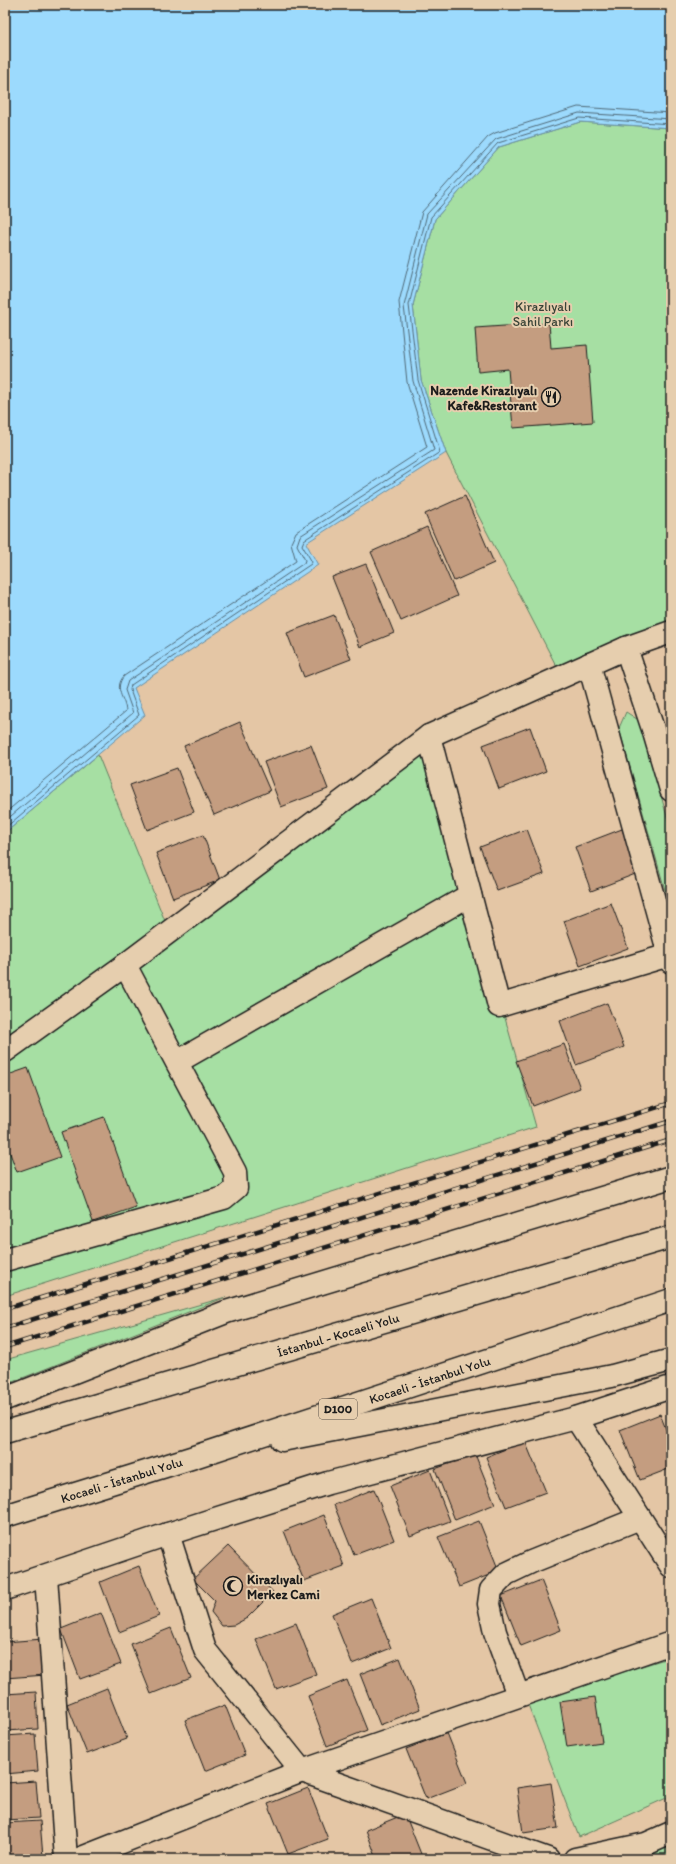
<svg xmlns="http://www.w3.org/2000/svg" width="676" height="1864" font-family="Itim,sans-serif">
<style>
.green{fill:#a6dfa3;stroke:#617e60}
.water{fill:#9cdafd;stroke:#698ea3}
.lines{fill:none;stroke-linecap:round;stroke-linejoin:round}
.shore{stroke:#4f6876;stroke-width:1}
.building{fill:#c49d80;stroke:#1c1c1c}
.minor-casing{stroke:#1c1c1c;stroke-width:25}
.major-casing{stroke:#1c1c1c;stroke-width:25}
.highway-casing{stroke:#1c1c1c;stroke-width:25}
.minor{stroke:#e6ceae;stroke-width:22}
.major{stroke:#e6ceae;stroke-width:22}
.highway{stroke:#e6ceae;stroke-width:22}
.rail-casing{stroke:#1c1c1c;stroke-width:4.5}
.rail{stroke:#e6ceae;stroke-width:3;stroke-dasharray:9;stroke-linecap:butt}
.labels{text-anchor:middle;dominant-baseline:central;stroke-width:4;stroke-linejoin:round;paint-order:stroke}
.shield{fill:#e6ceae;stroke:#595148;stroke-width:1}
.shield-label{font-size:12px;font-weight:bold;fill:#1c1c1c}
.park-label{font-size:13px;fill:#384337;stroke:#e6ceae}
.poi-label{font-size:13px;font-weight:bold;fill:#1c1c1c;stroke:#e6ceae;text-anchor:end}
.street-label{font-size:13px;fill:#1c1c1c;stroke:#e6ceae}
</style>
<rect width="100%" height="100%" fill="#e4c6a5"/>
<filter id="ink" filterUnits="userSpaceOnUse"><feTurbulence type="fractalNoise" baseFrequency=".025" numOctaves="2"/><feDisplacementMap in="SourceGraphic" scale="8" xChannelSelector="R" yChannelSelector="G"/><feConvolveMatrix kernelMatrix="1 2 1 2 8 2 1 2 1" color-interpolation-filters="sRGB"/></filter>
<g filter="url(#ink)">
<g class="green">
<polygon points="580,122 671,128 671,632 562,677 446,453 421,380 413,305 435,219 499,147"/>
<polygon points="626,712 640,721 671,831 671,911 619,728"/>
<polygon points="429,736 470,895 536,1127 5,1296 5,833 98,755 169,931"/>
<polygon points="226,1297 5,1385 5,1360"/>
<polygon points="671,1657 671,1796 579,1837 527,1702"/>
<polygon points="671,1844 671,1859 622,1859"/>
</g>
<polygon class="water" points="5,5 671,5 671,128 580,122 499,147 435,219 413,305 421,380 446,453 306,543 318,565 134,688 145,715 5,833"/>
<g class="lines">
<g class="shore">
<path d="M5,813L126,711C125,698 113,689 124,676L296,561L291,543L296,532L427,447L407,382L399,302L422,212L488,137L495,133L578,107L671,113"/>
<polyline points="5,821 133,713 125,690 128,681 304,563 305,560 297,545 300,536 434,450 413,381 404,306 427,214 496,139 579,113 671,119"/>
<polyline points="5,828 139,715 130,690 131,685 311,564 312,562 302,545 304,540 440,452 418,380 409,305 431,217 498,143 579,118 671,124"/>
</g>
</g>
<g class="building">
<polygon points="549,323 551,348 587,345 593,422 513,428 508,369 478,372 475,328"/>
<polygon points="465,496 494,563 454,581 425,514"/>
<polygon points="427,527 457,596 401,621 371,552"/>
<polygon points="366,564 394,633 360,647 332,577"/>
<polygon points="334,615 351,659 304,677 287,633"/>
<polygon points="240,722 270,791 214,815 184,746"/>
<polygon points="530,727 546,771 499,789 483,745"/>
<polygon points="311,745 328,789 281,807 264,762"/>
<polygon points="177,768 194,812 147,830 130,785"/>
<polygon points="527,829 544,874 497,891 480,847"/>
<polygon points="622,829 638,873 591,891 575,847"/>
<polygon points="203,835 220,880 173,898 156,853"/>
<polygon points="611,903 628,948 580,966 564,921"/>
<polygon points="607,1003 624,1047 576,1065 560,1021"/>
<polygon points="564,1044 580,1088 533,1106 516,1061"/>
<polygon points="28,1068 60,1157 17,1172 5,1140 5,1076"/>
<polygon points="104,1117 136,1207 93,1222 61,1132"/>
<polygon points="660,1414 671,1442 671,1468 640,1480 620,1430"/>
<polygon points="525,1441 546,1492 506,1507 486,1457"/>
<polygon points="475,1454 495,1504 455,1520 435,1469"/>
<polygon points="430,1470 450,1521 410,1536 390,1486"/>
<polygon points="374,1489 394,1540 354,1555 334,1505"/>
<polygon points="324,1515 344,1566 304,1581 284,1531"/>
<polygon points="479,1521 499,1571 459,1587 438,1537"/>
<polygon points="228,1546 273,1592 247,1618 234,1625 222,1626 211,1612 215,1601 193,1579"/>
<polygon points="139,1566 159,1616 119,1632 100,1582"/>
<polygon points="541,1580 561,1630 521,1646 501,1596"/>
<polygon points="371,1598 391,1648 352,1664 332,1614"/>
<polygon points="101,1613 121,1664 80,1679 61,1629"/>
<polygon points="296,1623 316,1674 276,1689 256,1639"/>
<polygon points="171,1628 191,1678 151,1694 131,1644"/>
<polygon points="43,1639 46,1675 5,1678 5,1642"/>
<polygon points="400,1658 420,1709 380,1725 360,1674"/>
<polygon points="347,1680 367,1730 327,1746 308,1696"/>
<polygon points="107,1688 127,1739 87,1754 67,1704"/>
<polygon points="36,1692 38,1729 5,1731 5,1694"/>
<polygon points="595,1697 602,1742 567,1747 560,1702"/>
<polygon points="225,1705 245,1755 205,1771 185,1720"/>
<polygon points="447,1733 467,1783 426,1799 406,1749"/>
<polygon points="35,1734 38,1771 5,1774 5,1736"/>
<polygon points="36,1781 39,1818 5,1820 5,1783"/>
<polygon points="551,1783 558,1828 523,1833 517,1788"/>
<polygon points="308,1788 328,1839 288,1854 268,1804"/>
<polygon points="405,1814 423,1859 377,1859 366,1830"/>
<polygon points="40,1821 43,1857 5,1859 5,1823"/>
</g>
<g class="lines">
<defs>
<g id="minor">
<polyline points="626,648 653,729 671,790"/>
<polyline points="589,664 671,962"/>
<polyline points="429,736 499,1006 669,955"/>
<polyline points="5,1051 125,965 429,736 626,648 671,632"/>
<polyline points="177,1062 470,895"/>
<polyline points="5,1260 224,1198 236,1188 235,1172 125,965"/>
<polyline points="576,1418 671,1566"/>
<polyline points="168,1534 205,1650 302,1771 548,1859"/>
<polyline points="46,1576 66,1859"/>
<polyline points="518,1695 495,1632 489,1604 491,1590 506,1574 531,1562 640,1518"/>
<polyline points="79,1859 302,1771 671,1643"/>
<polyline points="575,1859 646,1844 671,1833"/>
</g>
<polyline id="major" points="5,1589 168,1534 328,1483 576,1418 671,1387"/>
<g id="highway">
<polyline points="5,1399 226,1312 671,1177"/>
<path id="s1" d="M5,1432L671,1237"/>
<polyline points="282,1440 612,1376 671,1360"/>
<path id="s2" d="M5,1516L191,1458L671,1300"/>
</g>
</defs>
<use href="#minor" class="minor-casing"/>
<use href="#major" class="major-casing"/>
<use href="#highway" class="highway-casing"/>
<use href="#minor" class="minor"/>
<use href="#major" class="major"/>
<use href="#highway" class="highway"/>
<defs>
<g id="rail">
<polyline points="5,1309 671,1103"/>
<polyline points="5,1328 671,1121"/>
<polyline points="5,1347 671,1140"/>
</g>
</defs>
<use href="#rail" class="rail-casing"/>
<use href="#rail" class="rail"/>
</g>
</g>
<defs>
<symbol id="restaurant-ring" viewBox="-11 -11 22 22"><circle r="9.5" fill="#e6ceae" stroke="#1c1c1c" stroke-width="1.5"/><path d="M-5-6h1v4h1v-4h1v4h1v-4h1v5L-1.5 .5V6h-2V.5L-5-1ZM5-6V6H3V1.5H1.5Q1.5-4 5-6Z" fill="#1c1c1c"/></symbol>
<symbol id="mosque-ring" viewBox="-11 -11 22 22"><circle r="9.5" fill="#e6ceae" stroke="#1c1c1c" stroke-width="1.5"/><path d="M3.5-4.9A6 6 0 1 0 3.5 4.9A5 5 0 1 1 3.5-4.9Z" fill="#1c1c1c"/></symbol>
</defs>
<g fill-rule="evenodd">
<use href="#restaurant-ring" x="540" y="386" width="22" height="22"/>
<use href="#mosque-ring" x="222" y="1575" width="22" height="22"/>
</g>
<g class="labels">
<rect class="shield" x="319" y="1399" width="38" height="20" rx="3"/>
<g class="shield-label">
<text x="338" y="1409">D100</text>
</g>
<g class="park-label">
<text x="543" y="306">Kirazlıyalı<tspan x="543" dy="15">Sahil Parkı</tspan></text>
</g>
<g class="poi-label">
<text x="537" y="390">Nazende Kirazlıyalı<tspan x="537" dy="15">Kafe&amp;Restorant</tspan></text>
<text x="247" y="1579" text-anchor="start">Kirazlıyalı<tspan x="247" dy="15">Merkez Cami</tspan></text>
</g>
<g class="street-label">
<text stroke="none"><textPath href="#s1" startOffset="347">İstanbul - Kocaeli Yolu</textPath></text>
<text stroke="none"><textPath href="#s2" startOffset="446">Kocaeli - İstanbul Yolu</textPath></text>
<text stroke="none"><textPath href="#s2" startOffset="122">Kocaeli - İstanbul Yolu</textPath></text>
</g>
</g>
<rect width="676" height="1864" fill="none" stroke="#e6ceae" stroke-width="20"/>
<rect x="10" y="10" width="656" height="1844" fill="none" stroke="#1c1c1c" stroke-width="1.5" filter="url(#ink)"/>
</svg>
